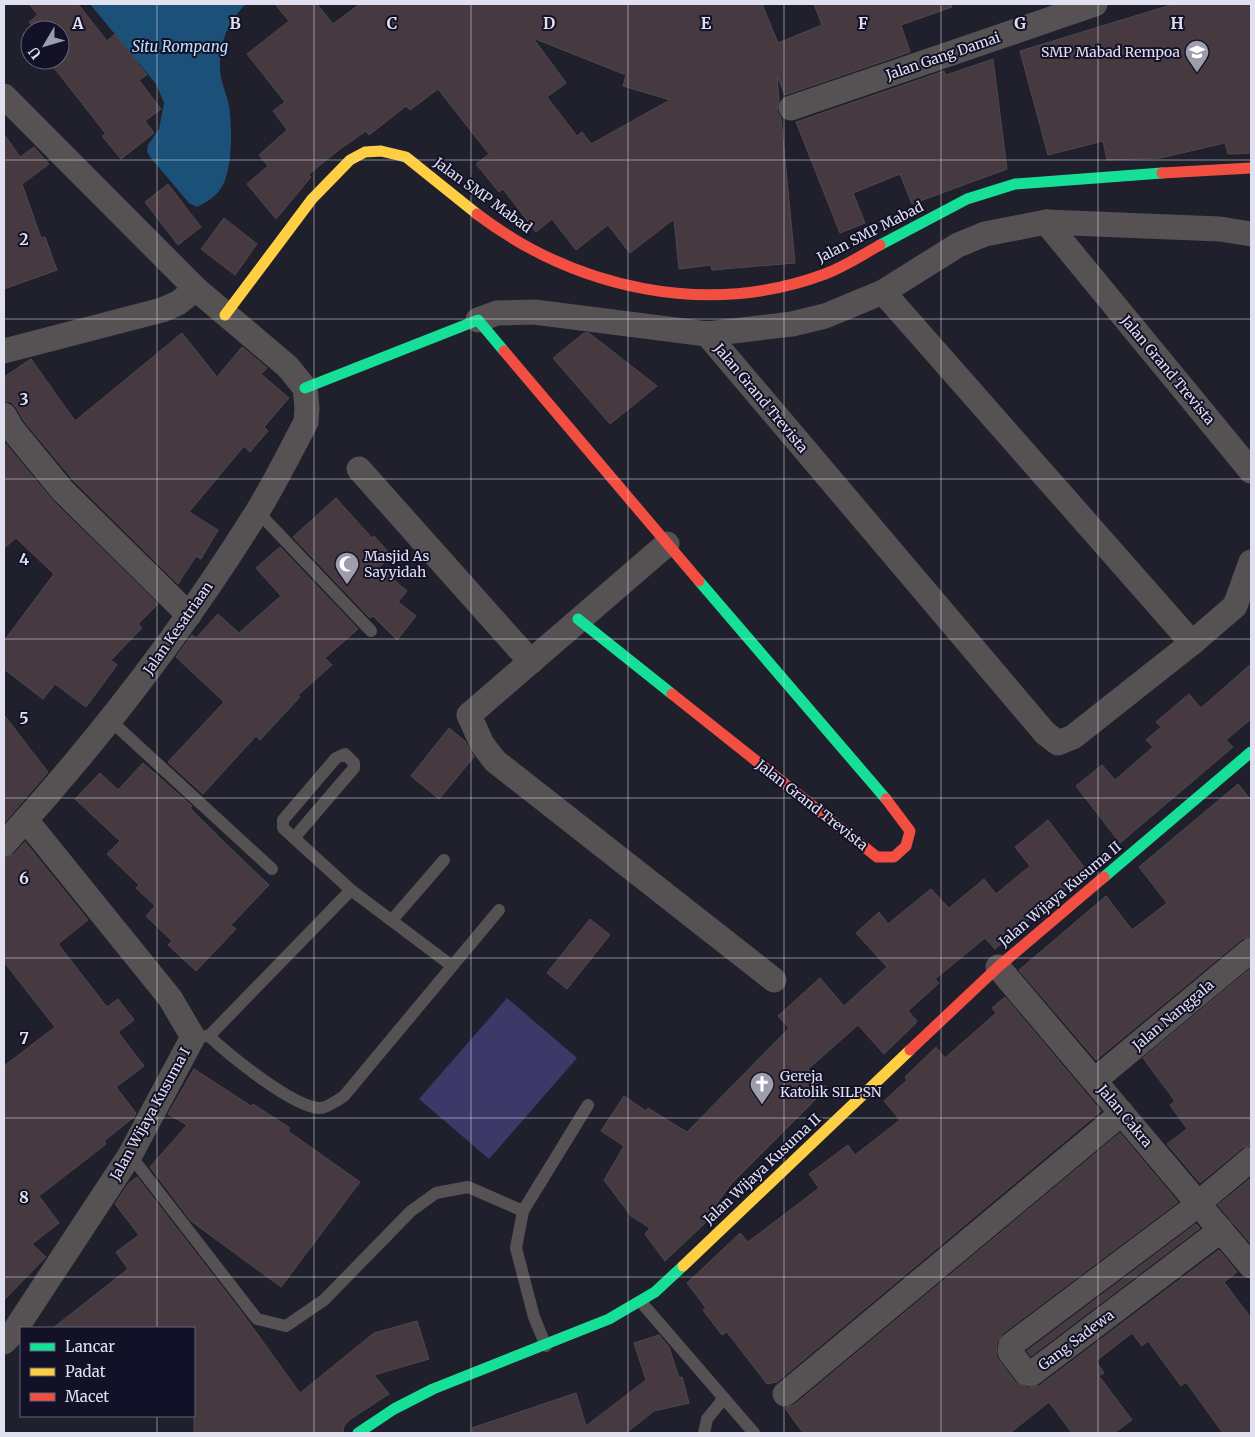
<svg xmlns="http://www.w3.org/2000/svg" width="1255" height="1437" font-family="Merriweather,serif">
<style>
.green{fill:#3c3969}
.water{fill:#1b5078}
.building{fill:#463940;stroke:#4e484e;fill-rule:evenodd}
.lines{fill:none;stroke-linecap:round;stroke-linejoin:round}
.lane{stroke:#565253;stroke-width:12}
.street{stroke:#565253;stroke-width:25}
.fast{stroke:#16e098;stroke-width:11}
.slow{stroke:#ffcf43;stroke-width:11}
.jam{stroke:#f24e42;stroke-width:11}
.grid{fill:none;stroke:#e0e0f0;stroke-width:1;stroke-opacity:0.55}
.labels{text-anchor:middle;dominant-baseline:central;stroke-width:4;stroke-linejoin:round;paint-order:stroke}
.poi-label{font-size:14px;fill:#e0e0f0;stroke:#131127;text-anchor:start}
.street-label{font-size:14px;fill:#e0e0f0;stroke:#131127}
.water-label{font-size:15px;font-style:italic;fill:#bbe0ff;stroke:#131127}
.grid-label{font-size:16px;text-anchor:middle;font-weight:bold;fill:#e0e0f0;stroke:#131127;stroke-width:4;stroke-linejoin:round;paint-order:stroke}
</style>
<rect width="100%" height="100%" fill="#20202c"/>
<polygon class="green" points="507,998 577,1058 489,1159 419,1099"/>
<path class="water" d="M90,4H246C228,21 219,44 220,69C220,81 227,94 229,106C232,127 233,165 223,185C217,196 207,202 197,207L189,203L150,157L147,151L148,145L159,129L164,103L156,84Z"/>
<g class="building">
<polygon points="29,4 78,4 107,41 115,34 147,75 139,80 161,109 145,121 154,133 121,159 102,136 106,134 48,60 60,60 60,30 35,30 29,22 38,15"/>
<path d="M275,4H317L333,24L360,4H762L778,43L822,25L814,4H951L952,7L901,25L910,52L785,95L777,75L779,100L777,112L781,118L795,263L712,270L711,265L679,269L674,219L630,253L608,225L576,250L552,219L536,232L503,189L499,192L476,164L489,154L438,89L410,110L406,106L369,135L366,131L340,149L308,175L311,177L276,219L247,184L268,166L259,155L287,130L273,111L285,102L247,54L289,21ZM533,38L626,75L623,86L670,100L591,144L582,132L577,136L547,97L566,83Z"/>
<polygon points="1174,4 1251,4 1251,153 1228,154 1225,143 1160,158 1107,160 1103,141 1048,155 1020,51"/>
<polygon points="993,59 1007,169 912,204 900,174 853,193 865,223 840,233 796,122 944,71 946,75"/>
<polygon points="4,134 20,157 34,147 49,164 22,184 41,238 45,237 57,270 4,289"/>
<polygon points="168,184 201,227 178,245 145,202"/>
<polygon points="224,218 257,244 235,275 201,249"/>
<polygon points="182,333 217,377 242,347 267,368 261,374 289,398 264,427 268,431 250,452 244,446 189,512 218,530 201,559 196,556 178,584 74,481 24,421 16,407 11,402 4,401 4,377 31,359 75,421"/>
<polygon points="584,333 589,333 657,386 610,424 553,358"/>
<polygon points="4,442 53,501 158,604 138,624 142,628 111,660 117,665 86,707 55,684 43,699 4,669 4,641 54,574 16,538 4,548"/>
<polygon points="336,498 372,538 374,536 392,556 379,567 407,591 398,602 416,616 397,640 373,616 370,618 293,537"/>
<polygon points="280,547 358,629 325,658 332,665 298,695 300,697 260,740 256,736 203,794 168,762 224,702 176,657 192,635 196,638 218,614 239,633 281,596 256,568"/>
<polygon points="1251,664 1251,719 1226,740 1233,747 1120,843 1076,786 1102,765 1115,780 1153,747 1146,740 1161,727 1156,722 1189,694 1201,708"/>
<polygon points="4,715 48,772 4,823"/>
<polygon points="449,728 465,741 474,757 439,799 411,776"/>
<polygon points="143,763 192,806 190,808 220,838 269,885 231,925 236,929 196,971 168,945 172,941 146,916 155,906 136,888 139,885 107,854 120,841 75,799 100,773 118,790"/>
<polygon points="1238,784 1251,800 1251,936 1242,939 1096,1060 1019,970 1106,896 1132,930 1167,903 1139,867"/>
<polygon points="1048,820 1087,871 995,949 985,938 935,979 939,983 908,1011 917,1021 915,1024 884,1054 858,1025 808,1069 827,1088 732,1183 717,1203 721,1208 665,1261 645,1234 650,1228 631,1216 604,1180 624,1146 601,1131 624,1096 646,1111 648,1108 687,1132 789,1028 778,1016 820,978 844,1006 887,967 856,933 879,912 888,924 931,889 949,908 984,879 996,894 1030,866 1015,847"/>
<polygon points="25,842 88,920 58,944 107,1007 118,999 134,1020 118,1032 144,1066 116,1087 136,1113 134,1117 104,1141 106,1144 39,1196 59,1223 32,1244 46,1257 4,1300 4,1066 55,1027 4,962 4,858 14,854"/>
<polygon points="590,919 610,935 567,989 547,973"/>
<polygon points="1251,968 1251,1145 1242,1148 1200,1183 1167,1144 1187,1129 1170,1105 1175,1101 1143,1058"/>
<polygon points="1005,997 1101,1111 777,1382 767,1384 727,1332 722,1335 703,1310 706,1308 687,1283 740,1233 748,1242 819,1188 809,1174 848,1145 855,1155 900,1120 884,1101 907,1080 905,1077 936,1047 945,1058 996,1013 992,1008"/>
<polygon points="194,1069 251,1106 253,1104 290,1128 288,1131 360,1182 281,1287 191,1221 150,1167 187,1125 168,1114"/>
<polygon points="1120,1133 1178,1202 1002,1334 997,1343 996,1356 1015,1382 1028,1388 1039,1386 1219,1250 1237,1272 1224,1282 1251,1318 1251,1433 1223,1433 1186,1382 1181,1386 1148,1341 1142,1346 1132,1333 1096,1361 1104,1373 1099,1376 1132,1420 1114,1433 1072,1433 1049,1402 1010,1433 803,1433 785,1408 794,1405"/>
<polygon points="137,1177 240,1310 300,1393 374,1333 417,1321 429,1359 374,1375 389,1394 349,1420 344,1426 343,1433 194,1433 194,1328 53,1328 128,1269 116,1252 139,1235 115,1204 128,1184"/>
<polygon points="1251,1178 1251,1244 1218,1205"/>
<polygon points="1196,1224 1200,1228 1031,1356 1027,1351"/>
<polygon points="659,1335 669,1347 679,1378 682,1377 689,1403 654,1411 626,1433 473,1433 472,1428 576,1393 586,1426 646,1380 634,1343"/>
</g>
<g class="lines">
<g class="lane">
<polyline points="257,511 371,631"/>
<polyline points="111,721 272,869"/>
<polyline points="294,838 354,768 354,763 345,754 336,758 283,820 283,828 351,890 452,966"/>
<polyline points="392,920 444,860"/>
<polyline points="209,1036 351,890"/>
<path d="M193,1037L209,1036C229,1055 294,1108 320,1108C327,1108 338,1100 344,1096L499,910"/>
<polyline points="130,1155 257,1319 286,1326 324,1300 411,1211 436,1193 468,1187 523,1211"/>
<polyline points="641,1302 754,1433"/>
<polyline points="546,1346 534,1317 516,1248 523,1211 588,1105"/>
<polyline points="704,1433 707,1419 724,1398"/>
</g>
<g class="street">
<path d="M4,96L196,289L288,367L305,388L307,408L306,422C290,452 275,483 257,512C183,631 98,741 4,844"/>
<polyline points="791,108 1095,4"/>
<polyline points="1046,222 1251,471"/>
<polyline points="883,292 1192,643 1235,606 1251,562"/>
<polyline points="478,320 497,313 534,312 707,334 792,324 825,316 883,292 958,245 985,234 1046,222 1220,229 1251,234"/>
<polyline points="707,334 1045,733 1058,743 1073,737 1192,643"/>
<polyline points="4,351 162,310 178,303 196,289"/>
<polyline points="4,415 12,429 63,491 189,615"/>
<polyline points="359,469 531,662"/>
<polyline points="667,544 469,715 482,744 495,761 774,980"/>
<polyline points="998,967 1251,1266"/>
<polyline points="1095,1080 1251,950"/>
<polyline points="1221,1230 1031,1374 1026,1373 1010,1352 1011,1345 1187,1213 1251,1159"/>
<polyline points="4,1342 13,1333 130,1155 193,1037 170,998 26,820"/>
<polyline points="785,1394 1122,1113"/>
</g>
<g class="fast">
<polyline points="880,245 967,199 1015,184 1162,173"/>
<polyline points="305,388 478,320 504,351"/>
<polyline points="699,581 886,799"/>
<polyline points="578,619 672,694"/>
<polyline points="1104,877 1251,752"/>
<polyline points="358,1433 394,1409 433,1389 609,1319 655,1292 683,1266"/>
</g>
<g class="slow">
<polyline points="225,315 312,199 350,160 365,152 381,151 406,157 477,214"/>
<polyline points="683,1266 910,1050"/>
</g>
<g class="jam">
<polyline points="1162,173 1251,168"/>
<path d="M477,214C576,289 707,318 825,274C844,267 862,255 880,245"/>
<polyline points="504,351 699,581"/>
<polyline points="672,694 877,857 894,857 906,846 910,831 886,799"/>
<polyline points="910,1050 998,967 1104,877"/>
</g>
</g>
<path class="grid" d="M157,4V1328M314,4V1433M471,4V1433M628,4V1433M784,4V1433M941,4V1433M1098,4V1433M4,160H1251M4,319H1251M4,479H1251M4,639H1251M4,798H1251M4,958H1251M4,1118H1251M4,1277H1251M157,1416V1433"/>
<defs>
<symbol id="school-pin" viewBox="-11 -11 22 30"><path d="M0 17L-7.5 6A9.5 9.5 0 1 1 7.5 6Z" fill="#9d9dab" stroke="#131127"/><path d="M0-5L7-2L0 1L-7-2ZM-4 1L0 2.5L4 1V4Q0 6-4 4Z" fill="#fff"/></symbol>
<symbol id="mosque-pin" viewBox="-11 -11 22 30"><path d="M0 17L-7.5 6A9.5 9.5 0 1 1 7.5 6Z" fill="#9d9dab" stroke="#131127"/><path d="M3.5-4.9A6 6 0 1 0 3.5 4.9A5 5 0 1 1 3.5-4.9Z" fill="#fff"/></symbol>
<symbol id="church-pin" viewBox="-11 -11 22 30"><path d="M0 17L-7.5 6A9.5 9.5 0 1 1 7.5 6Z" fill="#9d9dab" stroke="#131127"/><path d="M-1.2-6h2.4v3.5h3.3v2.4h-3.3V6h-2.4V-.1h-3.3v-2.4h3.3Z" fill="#fff"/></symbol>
</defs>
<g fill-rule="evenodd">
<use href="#school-pin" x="1183" y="38" width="28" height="38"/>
<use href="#mosque-pin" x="333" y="550" width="28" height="38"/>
<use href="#church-pin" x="748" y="1070" width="28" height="38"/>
</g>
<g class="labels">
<g class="poi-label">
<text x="1180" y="52" text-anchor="end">SMP Mabad Rempoa</text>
<text x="364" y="556">Masjid As<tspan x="364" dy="16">Sayyidah</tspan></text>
<text x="780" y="1076">Gereja<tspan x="780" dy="16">Katolik SILPSN</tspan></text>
</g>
<g class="street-label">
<text transform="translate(943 56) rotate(-19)">Jalan Gang Damai</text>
<text transform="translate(483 195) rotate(36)">Jalan SMP Mabad</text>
<text transform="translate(870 232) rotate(-27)">Jalan SMP Mabad</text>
<text transform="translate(1168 370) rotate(50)">Jalan Grand Trevista</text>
<text transform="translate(761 398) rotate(50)">Jalan Grand Trevista</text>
<text transform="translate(178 628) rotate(-55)">Jalan Kesatriaan</text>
<text transform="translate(812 805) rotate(38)">Jalan Grand Trevista</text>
<text transform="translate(1060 894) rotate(-40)">Jalan Wijaya Kusuma II</text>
<text transform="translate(1173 1015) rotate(-40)">Jalan Nanggala</text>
<text transform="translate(150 1114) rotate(-61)">Jalan Wijaya Kusuma I</text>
<text transform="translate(1125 1116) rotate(50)">Jalan Cakra</text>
<text transform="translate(762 1169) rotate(-43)">Jalan Wijaya Kusuma II</text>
<text transform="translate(1076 1340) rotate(-37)">Gang Sadewa</text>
</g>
<g class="water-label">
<text x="180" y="46">Situ Rompang</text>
</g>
</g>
<g class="grid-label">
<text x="78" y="29">A</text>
<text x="235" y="29">B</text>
<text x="392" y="29">C</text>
<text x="549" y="29">D</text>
<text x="706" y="29">E</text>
<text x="863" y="29">F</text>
<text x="1020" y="29">G</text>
<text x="1177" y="29">H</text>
<text x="24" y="245">2</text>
<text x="24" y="405">3</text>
<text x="24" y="565">4</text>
<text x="24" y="724">5</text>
<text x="24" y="884">6</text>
<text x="24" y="1044">7</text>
<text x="24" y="1203">8</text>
</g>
<rect width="1255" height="1437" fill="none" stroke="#e0e0f0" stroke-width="10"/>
<rect x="20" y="1327" width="175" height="90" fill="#131127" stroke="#656477"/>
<rect x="30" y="1343" width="25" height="8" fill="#16e098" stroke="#656477"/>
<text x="65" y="1352" font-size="15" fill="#e0e0f0">Lancar</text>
<rect x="30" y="1368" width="25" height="8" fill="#ffcf43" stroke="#656477"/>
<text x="65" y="1377" font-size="15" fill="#e0e0f0">Padat</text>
<rect x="30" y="1393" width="25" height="8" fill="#f24e42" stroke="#656477"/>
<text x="65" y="1402" font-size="15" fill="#e0e0f0">Macet</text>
<g transform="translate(45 45) rotate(232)"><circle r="24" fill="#131127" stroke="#656477"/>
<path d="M0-4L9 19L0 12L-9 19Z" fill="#9d9dab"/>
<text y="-8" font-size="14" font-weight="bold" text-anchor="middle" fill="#e0e0f0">U</text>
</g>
</svg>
